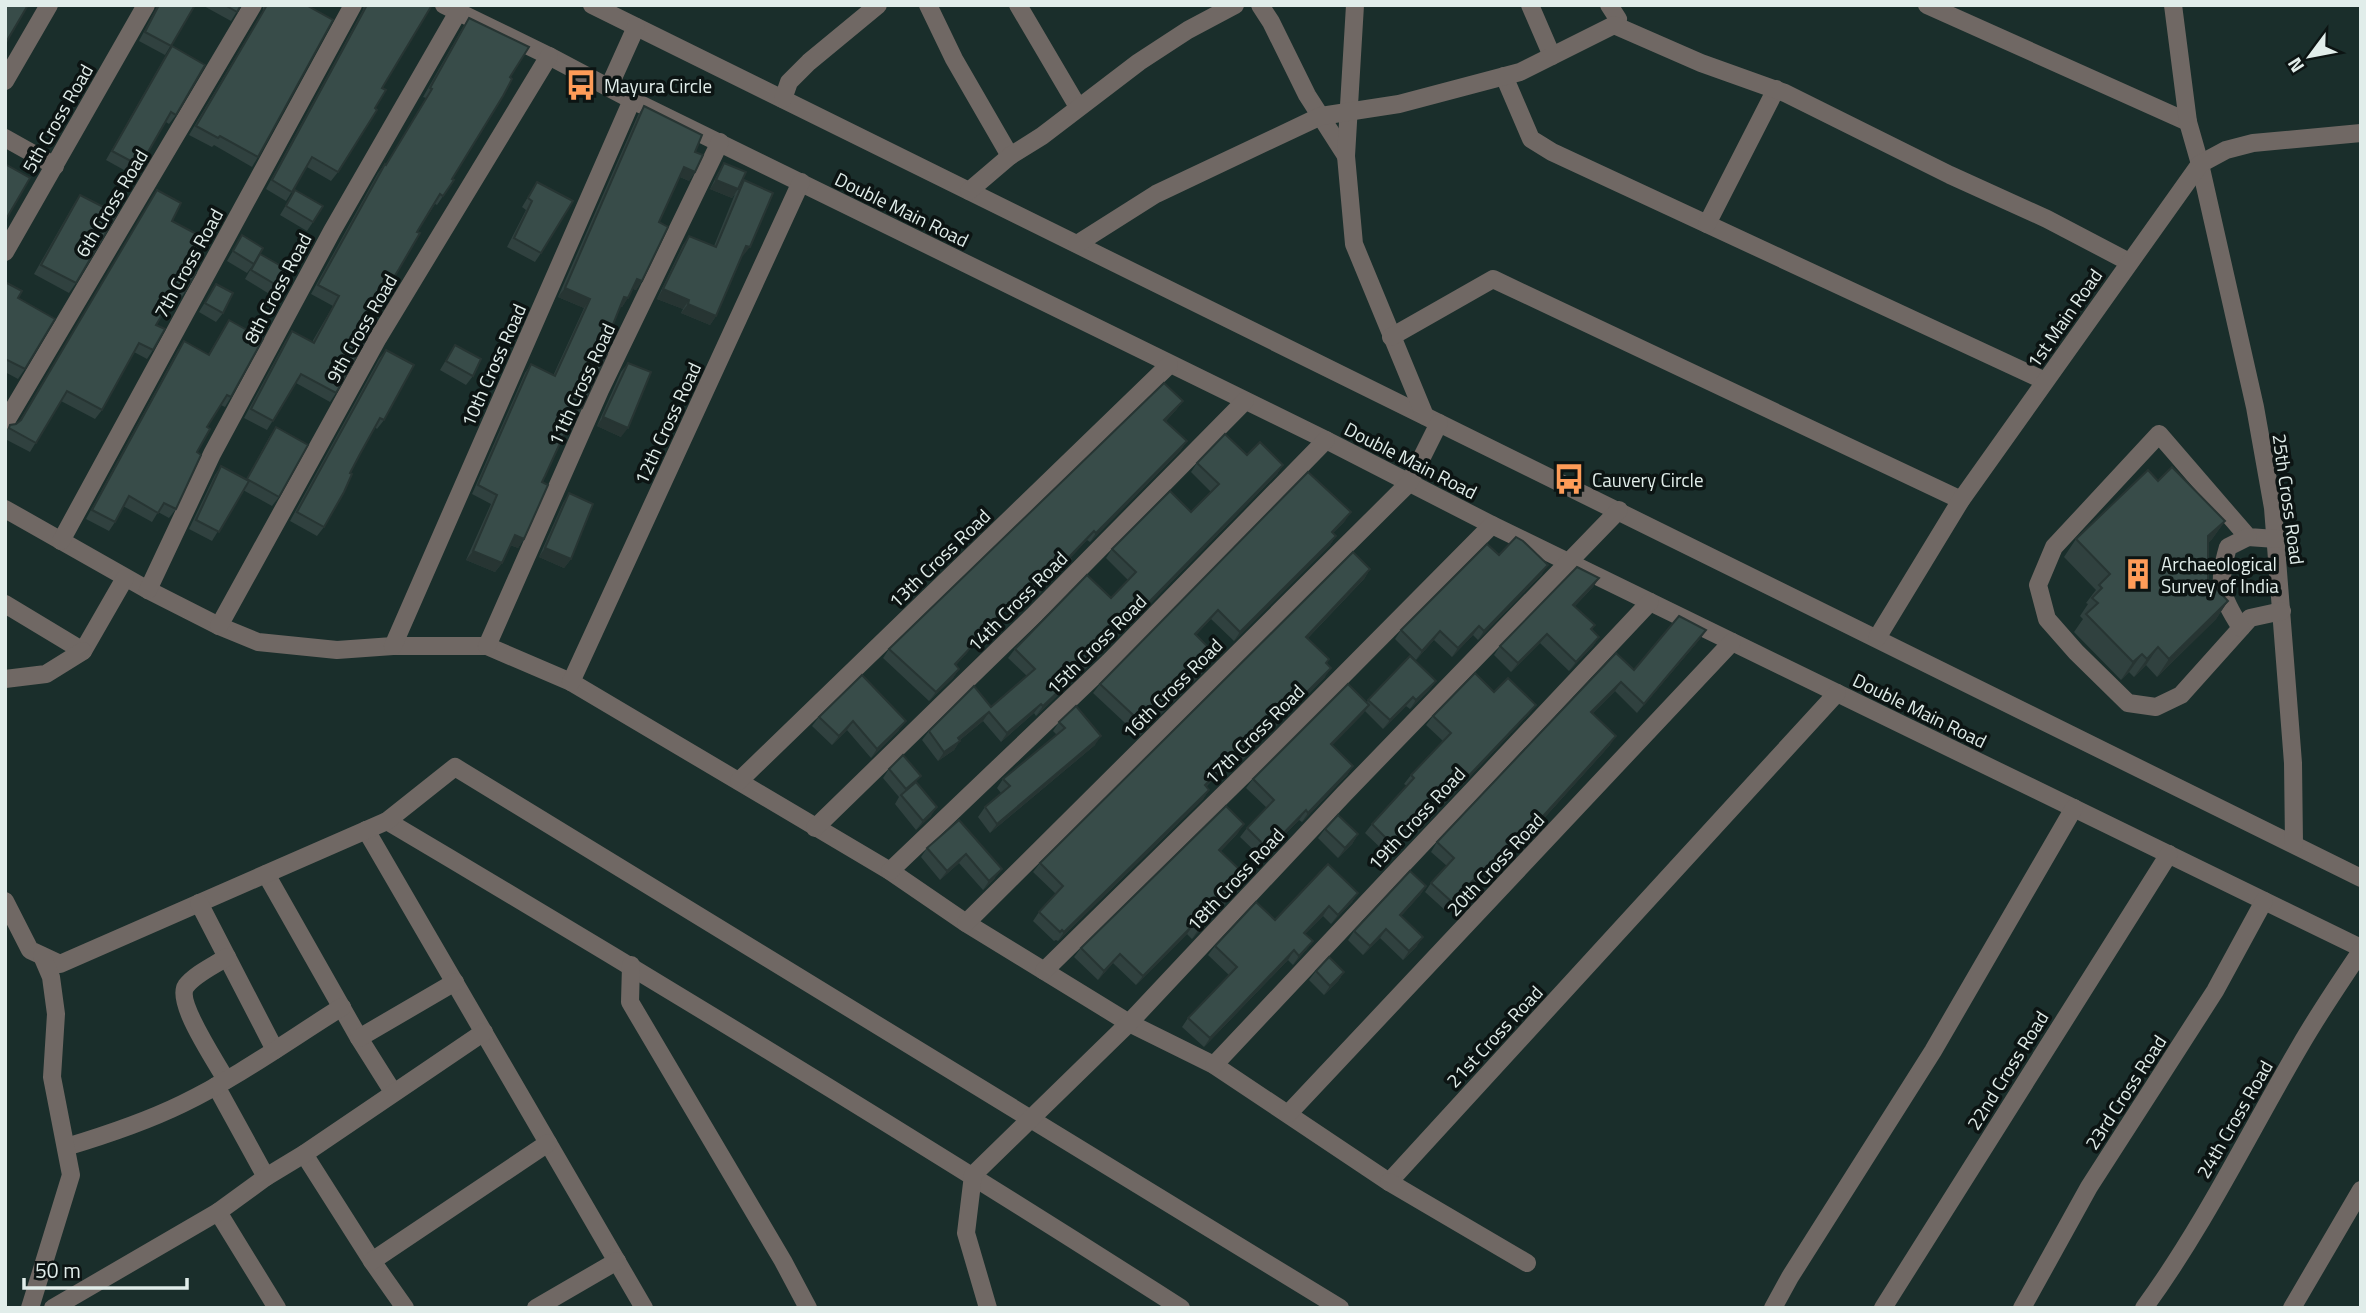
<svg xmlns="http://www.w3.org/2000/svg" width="2366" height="1313" font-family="'Titillium Web',sans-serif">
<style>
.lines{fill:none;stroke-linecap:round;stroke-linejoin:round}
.minor{stroke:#706864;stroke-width:18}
.wall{fill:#30413f}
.shaded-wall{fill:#273533}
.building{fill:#384c49;stroke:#273533;stroke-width:2}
.labels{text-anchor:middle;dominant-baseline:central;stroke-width:7;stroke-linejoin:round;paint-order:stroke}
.poi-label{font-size:19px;fill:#e1edea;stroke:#0c1413;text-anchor:start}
.street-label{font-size:19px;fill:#e1edea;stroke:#0c1413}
</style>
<rect width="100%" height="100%" fill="#1a2e2b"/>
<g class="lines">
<g class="minor">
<polyline points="444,5 549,56 632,100 1326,440 1492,525 2361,948"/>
<polyline points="592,5 2361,878"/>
<polyline points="928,5 954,59 1010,156"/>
<polyline points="1018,5 1078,107"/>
<polyline points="1260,5 1271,22 1307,95 1346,156"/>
<polyline points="1355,5 1346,156 1354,244 1425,416"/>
<polyline points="1530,5 1552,56"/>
<polyline points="1609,5 1618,19 1614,25"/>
<polyline points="1927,5 2188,122"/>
<polyline points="2173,5 2188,122 2200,164 2255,407 2273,508 2293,763 2294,844"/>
<polyline points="1504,76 1531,139 1552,152 2045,381"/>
<polyline points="5,81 49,5"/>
<polyline points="609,87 636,27"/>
<polyline points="783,99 789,82 809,62 878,5"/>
<polyline points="5,138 55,166"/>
<polyline points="969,191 1010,156 1042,136 1139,62 1188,30 1235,5"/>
<polyline points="1707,224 1776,89"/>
<polyline points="1077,244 1156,194 1321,116 1399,104 1520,72 1614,25 1701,63 1785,93 1950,175 2047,219 2129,262"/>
<polyline points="5,252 146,5"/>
<polyline points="1391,337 1493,279 1961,500"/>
<polyline points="5,423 253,5"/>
<polyline points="5,509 148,590 219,626 258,642 337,650 393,646 487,646 571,682 890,871 966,923 1129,1023 1214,1065 1389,1182 1837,693"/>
<polyline points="2276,539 2248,537 2159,434 2054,547 2038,585 2047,619 2076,652 2128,703 2156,707 2181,695 2250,618 2282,611"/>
<polyline points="61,541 353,5"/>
<polyline points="148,590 212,454 332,231 458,12"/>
<polyline points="5,604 83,651 125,578"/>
<polyline points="219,626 378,338 549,56"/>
<path d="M2241,628C2220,595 2217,585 2228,547L2248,537"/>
<polyline points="1877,638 1961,500 2200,164 2226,150 2253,143 2361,133"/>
<polyline points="393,646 632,100"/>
<polyline points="487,646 600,390 720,142"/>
<polyline points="5,679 46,674 83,651"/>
<polyline points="571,682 801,182"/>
<polyline points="739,781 1169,365"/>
<path d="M387,821C654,979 919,1141 1181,1308"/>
<polyline points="815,828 1035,614 1245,401"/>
<polyline points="366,830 644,1308"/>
<polyline points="890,871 1109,662 1326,440"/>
<polyline points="266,874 359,1038 393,1092"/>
<polyline points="5,901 30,950 60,964 387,821 455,767 1340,1308"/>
<polyline points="199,903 275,1050"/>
<polyline points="966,923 1409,483 1439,423"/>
<polyline points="631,965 630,1002 783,1261 808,1308"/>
<polyline points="1044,971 1271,748 1492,525"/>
<polyline points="359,1038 455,982"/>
<polyline points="1214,1065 1650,602"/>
<path d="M226,1080C217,1063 175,1002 186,986C195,974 215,965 227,957"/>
<polyline points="216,1086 266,1177"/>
<polyline points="1288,1114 1732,642"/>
<path d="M66,1147C106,1135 145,1122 182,1104C238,1077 289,1040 342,1007"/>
<polyline points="304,1154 372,1261 405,1308"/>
<polyline points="1389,1182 1527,1263"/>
<polyline points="218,1212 277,1308"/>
<polyline points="372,1261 548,1143"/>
<polyline points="30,1308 71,1175 52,1077 56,1014 51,977 42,956"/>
<polyline points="53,1308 218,1212 266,1177 304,1154 484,1032"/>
<polyline points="536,1308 617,1261"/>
<polyline points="988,1308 966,1233 973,1175 1129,1023 1344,794 1619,510"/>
<polyline points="1773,1308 1790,1277 1933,1051 2074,808"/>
<polyline points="1883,1308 2169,854"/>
<polyline points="2022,1308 2089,1187 2215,991 2264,901"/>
<path d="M2144,1308C2204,1226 2249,1133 2300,1046C2319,1013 2340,982 2361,951"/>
<polyline points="2292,1308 2361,1190"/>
</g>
</g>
<g class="wall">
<polygon points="158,5 195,5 165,55 139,41"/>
<polygon points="202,5 241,5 231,21"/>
<polygon points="263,5 306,5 258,157 252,167 214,145 212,147 189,135 263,11"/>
<polygon points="364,5 432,5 382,88 338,172 331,181 307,167 286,201 266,189 363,10"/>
<polygon points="469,18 510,77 452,179 454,180 437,205 435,204 417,232 389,285 383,294 380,292 355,335 336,393 330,402 296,383 267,430 244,418 286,340 292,331 312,342 333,306 311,294 378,173 385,164 386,165 426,98 423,97 463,27"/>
<polygon points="172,46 176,115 169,124 166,122 133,175 106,160 166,55"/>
<polygon points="644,106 695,152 695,172 689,181 680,177 659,222 642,281 636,290 633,289 622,307 620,307 602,352 582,408 576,417 572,416 545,476 524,539 518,548 510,545 502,563 495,572 466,560 491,504 472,494 525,373 531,364 553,376 584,308 558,297 638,115"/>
<polygon points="724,163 741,183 743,256 742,256 716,316 710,325 681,313 683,309 657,299 683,245 689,236 714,246 735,194 732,198 710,189 718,173"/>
<polygon points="537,182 541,253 535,262 507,247 526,210 522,207"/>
<polygon points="157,190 172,221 187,268 185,292 179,301 172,297 156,325 153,350 147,359 134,352 102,410 95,419 61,401 30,452 5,439 5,432 10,425 16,424 19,422"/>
<polygon points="295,190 313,222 307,231 280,215"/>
<polygon points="80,195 76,283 69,293 34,274 74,204"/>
<polygon points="242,235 255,262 288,270 271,295 245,279 253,265 247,273 227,261"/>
<polygon points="5,282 18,298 25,369 18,379 5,372"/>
<polygon points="216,284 223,313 216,322 199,312"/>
<polygon points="229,320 231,397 225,407 221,405 207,427 197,452 176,509 169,518 158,512 152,522 123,506 115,522 109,531 86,519 178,350 184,341 208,355"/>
<polygon points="455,345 473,376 466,385 440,370"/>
<polygon points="386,350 384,420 377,429 375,427 360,454 324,527 317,536 290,521 379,359"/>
<polygon points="628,363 621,437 597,426 621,372"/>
<polygon points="1183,401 1176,410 1166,421 1187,441 1180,451 1090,542 1087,540 1070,558 1064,568 1029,604 1020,595 973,645 966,654 956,665 959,669 953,678 929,701 883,658 889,649"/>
<polygon points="276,427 279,497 272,506 243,490 212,541 189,529 215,475 221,466 246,480 270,436"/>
<polygon points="1247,455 1283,465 1277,474 1101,654 1036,716 1034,713 1001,742 983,721 960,740 954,750 938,761 922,740 929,731 991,707 1027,676 1008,658 1015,649 1111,598 1128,580 1106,558 1112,549 1191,512 1211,492 1191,472 1197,463"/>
<polygon points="2158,481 2225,521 2212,539 2208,543 2208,580 2228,601 2216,619 2157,677 2146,665 2134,677 2129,672 2121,680 2074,632 2083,619 2080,616 2088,604 2086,603 2096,590 2064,557 2076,539"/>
<polygon points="569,493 571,559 564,568 539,557 563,503"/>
<polygon points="1345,521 1333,533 1336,536 1330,545 1234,641 1211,619 1196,635 1210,665 1139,736 1093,693 1100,684"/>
<polygon points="1499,555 1542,574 1478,640 1473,635 1452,657 1434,640 1416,660 1395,639 1401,630"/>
<polygon points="1370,569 1364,579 1308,638 1329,659 1326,664 1325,677 1230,772 1225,767 1221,771 1206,787 1209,790 1203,799 1058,941 1056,940 1054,941 1033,921 1039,912 1056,894 1033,872 1040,863"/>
<polygon points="1599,578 1593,587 1575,606 1592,629 1599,637 1593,646 1569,671 1540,643 1511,672 1494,655 1500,646"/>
<polygon points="1700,639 1637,713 1615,691 1593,713 1610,745 1528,836 1526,834 1474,889 1470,885 1446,911 1425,892 1431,883 1447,866 1431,852 1437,842 1634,670"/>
<polygon points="862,675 899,730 871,758 847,730 832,745 812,726 819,717"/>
<polygon points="1436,681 1429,690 1410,709 1406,706 1383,729 1365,711 1332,745 1353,766 1347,775 1302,822 1299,820 1262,858 1240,837 1247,828 1267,808 1246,788 1253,779 1367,702 1368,700"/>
<polygon points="1494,692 1536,705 1529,714 1414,836 1409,831 1387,854 1365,833 1372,824 1407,786 1404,784 1411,775 1443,741 1426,725 1433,716"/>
<polygon points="1059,722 1095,745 990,833 978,817 985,807 1001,793 997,788 1003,779 1057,735 1053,731"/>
<polygon points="889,769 916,783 931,816 916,830 895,804 899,797 883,778"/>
<polygon points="959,820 995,878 983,890 959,863 940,880 921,857 927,848"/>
<polygon points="1325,829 1358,834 1352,844 1338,858 1318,838"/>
<polygon points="1238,833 1221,851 1234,881 1240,886 1233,895 1192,939 1187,934 1136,985 1113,963 1098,980 1074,957 1081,948"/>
<polygon points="1426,886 1420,895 1401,916 1417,946 1403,960 1380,938 1363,955 1348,940 1354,931"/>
<polygon points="1358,893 1352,902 1331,924 1323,916 1305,934 1313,941 1306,950 1293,965 1288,960 1204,1047 1182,1027 1188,1018 1229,975 1208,955 1215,946 1275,920"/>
<polygon points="1316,971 1344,972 1338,981 1324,995 1309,980"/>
</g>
<g class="shaded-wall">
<polygon points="684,167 695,172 689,181 678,176"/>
<polygon points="716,180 738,189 732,198 710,189"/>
<polygon points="746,246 750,247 743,256 740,255"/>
<polygon points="637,279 642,281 636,290 631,288"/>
<polygon points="565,288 590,299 584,308 558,297"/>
<polygon points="663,289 689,300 683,309 657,299"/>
<polygon points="624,297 628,298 622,307 618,306"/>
<polygon points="688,304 716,316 710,325 681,313"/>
<polygon points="1183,401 1176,410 1158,429 1164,420"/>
<polygon points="577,406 582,408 576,417 571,415"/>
<polygon points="603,417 628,428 621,437 597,426"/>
<polygon points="1187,441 1180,451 1090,542 1096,533"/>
<polygon points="1283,465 1277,474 1101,654 1036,716 1043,706"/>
<polygon points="1351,512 1345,521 1325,541 1332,532"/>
<polygon points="2225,521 2212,539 2195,554 2208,536"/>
<polygon points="1094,531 1087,540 1063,566 1069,557"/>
<polygon points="515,535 524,539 518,548 508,544"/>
<polygon points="1336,536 1330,545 1234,641 1240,632"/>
<polygon points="545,548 571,559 564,568 539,557"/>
<polygon points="473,551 502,563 495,572 466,560"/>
<polygon points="1071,559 1064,568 1029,604 1035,595"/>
<polygon points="1548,565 1542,574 1478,640 1484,631"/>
<polygon points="1370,569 1364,579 1300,646 1306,637"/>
<polygon points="1599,578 1593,587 1567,614 1573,605"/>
<polygon points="1027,586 1020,595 965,653 971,644"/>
<polygon points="2228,601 2216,619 2157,677 2169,659"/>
<polygon points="1218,610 1211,619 1188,643 1195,634"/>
<polygon points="1479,626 1473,635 1452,657 1458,648"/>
<polygon points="1706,630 1700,639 1637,713 1644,704"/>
<polygon points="1440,631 1434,640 1416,660 1422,651"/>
<polygon points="1547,634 1540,643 1511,672 1518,663"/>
<polygon points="1599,637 1593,646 1569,671 1576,662"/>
<polygon points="973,645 966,654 948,673 955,664"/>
<polygon points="2158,647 2146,665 2134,677 2147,659"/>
<polygon points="2142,654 2129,672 2121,680 2133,662"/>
<polygon points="1216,655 1210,665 1139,736 1145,726"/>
<polygon points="1331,668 1325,677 1230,772 1236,763"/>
<polygon points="959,669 953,678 929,701 936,692"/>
<polygon points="1436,681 1429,690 1410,709 1416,700"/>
<polygon points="1621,682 1615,691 1585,721 1591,712"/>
<polygon points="1413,697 1406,706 1383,729 1390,720"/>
<polygon points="1041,704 1034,713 1001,742 1007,733"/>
<polygon points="1369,705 1363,714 1325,753 1331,744"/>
<polygon points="1536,705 1529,714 1414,836 1420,827"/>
<polygon points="989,712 983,721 954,745 960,741 954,750 938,761 944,752 958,738"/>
<polygon points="853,721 847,730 832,745 839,736"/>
<polygon points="906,721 899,730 871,758 877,749"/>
<polygon points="1101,736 1095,745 990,833 997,824"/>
<polygon points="1616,736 1610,745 1528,836 1534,826"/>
<polygon points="1231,758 1225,767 1198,794 1205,785"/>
<polygon points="1353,766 1347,775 1302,822 1308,813"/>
<polygon points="1209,790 1203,799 1058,941 1064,932"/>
<polygon points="937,807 931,816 916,830 923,821"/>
<polygon points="1306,810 1299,820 1262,858 1268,849"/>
<polygon points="1415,822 1409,831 1387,854 1393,845"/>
<polygon points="1244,824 1238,833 1213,859 1219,850"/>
<polygon points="1533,825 1526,834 1474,889 1480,880"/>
<polygon points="1358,834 1352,844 1338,858 1345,848"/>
<polygon points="966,854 959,863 940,880 947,871"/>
<polygon points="1002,869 995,878 983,890 989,881"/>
<polygon points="1477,876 1470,885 1446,911 1452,902"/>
<polygon points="1240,886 1233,895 1192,939 1198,930"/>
<polygon points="1426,886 1420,895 1394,924 1400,915"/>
<polygon points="1358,893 1352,902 1331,924 1338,915"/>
<polygon points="1329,906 1323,916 1297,942 1304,933"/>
<polygon points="1193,925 1187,934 1136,985 1143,976"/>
<polygon points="1386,929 1380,938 1363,955 1370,946"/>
<polygon points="1423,937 1417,946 1403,960 1409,951"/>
<polygon points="1313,941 1306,950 1293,965 1299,956"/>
<polygon points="1294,950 1288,960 1204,1047 1210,1038"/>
<polygon points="1120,954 1113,963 1098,980 1104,971"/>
<polygon points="1344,972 1338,981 1324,995 1330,986"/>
</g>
<g class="building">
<polygon points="5,5 28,5 5,44"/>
<polygon points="159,5 195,5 171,46 145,32"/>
<polygon points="225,5 241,5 237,12"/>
<polygon points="267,5 306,5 333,20 258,157 220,136 218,138 196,126"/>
<polygon points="367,5 432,5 382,88 386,90 375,108 377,110 338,172 312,157 292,192 272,180"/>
<polygon points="469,18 529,47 510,77 512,79 503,96 452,179 454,180 443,196 440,194 417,232 420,233 399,269 389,285 386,283 355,335 365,341 336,393 301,374 273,421 251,409 292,331 314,343 339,296 318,285 385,164 386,165 432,89 430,88"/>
<polygon points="172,46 205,65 176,115 171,112 140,166 112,151"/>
<polygon points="644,106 702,135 695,152 703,155 695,172 684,167 659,222 668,227 642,281 637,279 628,298 624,297 602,352 607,354 582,408 577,406 545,476 542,482 548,485 524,539 515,535 502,563 473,551 497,495 478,485 531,364 555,376 590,299 565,288"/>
<polygon points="724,163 746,172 738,189 716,180"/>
<polygon points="5,164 30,178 5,221"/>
<polygon points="744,180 773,193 750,247 746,246 716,316 688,304 689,300 663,289 689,236 716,247"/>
<polygon points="537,182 573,201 541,253 514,238 532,201 528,198"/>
<polygon points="157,190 181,203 172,221 204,238 187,268 196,273 185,292 178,288 156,325 165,329 153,350 139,343 102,410 67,391 36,443 9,428 10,425 16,424 21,420"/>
<polygon points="295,190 323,206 313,222 286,206"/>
<polygon points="80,195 117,214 76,283 41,265"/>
<polygon points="242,235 263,248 254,264 233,251"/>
<polygon points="260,254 288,270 278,286 251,270"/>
<polygon points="5,282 22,291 18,298 55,319 25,369 5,359"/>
<polygon points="216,284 233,293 223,313 205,303"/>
<polygon points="229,320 263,339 231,397 227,395 207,427 210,429 197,452 201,455 176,509 164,503 158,513 129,496 115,522 92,510 184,341 209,355"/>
<polygon points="455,345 481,359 473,376 446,361"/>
<polygon points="386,350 414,365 384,420 380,418 360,454 350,473 352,474 344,492 324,527 297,512"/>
<polygon points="628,363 651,372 628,428 603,417"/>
<polygon points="1164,383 1183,401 1164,420 1187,441 1096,533 1094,531 1069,557 1071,559 1035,595 1027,586 971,644 973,645 955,664 959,669 936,692 889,649"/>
<polygon points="276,427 308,445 279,497 247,479"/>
<polygon points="1225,434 1247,455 1260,442 1283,465 1107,645 1043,706 1041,704 1007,733 989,712 958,738 960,741 944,752 929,731 974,686 991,707 1035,669 1015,649 1087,575 1111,598 1136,572 1112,549 1170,491 1191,512 1219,484 1197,463"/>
<polygon points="221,466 249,481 219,532 196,520"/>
<polygon points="2172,467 2225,521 2208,536 2208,580 2228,601 2169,659 2158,647 2147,659 2142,654 2133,662 2086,614 2098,603 2092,598 2102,588 2099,585 2110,574 2076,539 2148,470 2158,481"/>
<polygon points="1308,472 1351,512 1332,532 1336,536 1240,632 1218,610 1195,634 1216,655 1145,726 1100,684"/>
<polygon points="569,493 593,504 571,559 545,548"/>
<polygon points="1516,537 1523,541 1548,565 1484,631 1479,626 1458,648 1440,631 1422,651 1401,630 1487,544 1499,555"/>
<polygon points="1353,552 1370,569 1306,637 1329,659 1326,663 1331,668 1236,763 1231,758 1228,762 1205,785 1209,790 1064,932 1062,930 1060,932 1039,912 1063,886 1040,863"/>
<polygon points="1577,567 1599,578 1573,605 1595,625 1591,629 1599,637 1576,662 1547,634 1518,663 1500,646"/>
<polygon points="1679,616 1706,630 1644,704 1621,682 1591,712 1616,736 1534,826 1533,825 1480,880 1477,876 1452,902 1431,883 1454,858 1437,842 1616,653 1634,670"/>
<polygon points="1410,656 1436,681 1416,700 1413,697 1390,720 1368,700"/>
<polygon points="1475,673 1494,692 1508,678 1536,705 1420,827 1415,822 1393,845 1372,824 1414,778 1411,775 1451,733 1433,716"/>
<polygon points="862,675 906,721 877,749 853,721 839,736 819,717"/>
<polygon points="1348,684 1369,705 1331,744 1353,766 1308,813 1306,810 1268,849 1247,828 1274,800 1253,779"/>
<polygon points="1076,706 1101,736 997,824 985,807 1010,786 1003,779 1065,728 1059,722"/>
<polygon points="903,755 921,776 906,789 889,769"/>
<polygon points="916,782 937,807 923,821 901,795"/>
<polygon points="1226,806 1244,824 1219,850 1241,871 1233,879 1240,886 1198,930 1193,925 1143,976 1120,954 1104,971 1081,948"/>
<polygon points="1338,815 1358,834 1345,848 1325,829"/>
<polygon points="959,820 1002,869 989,881 966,854 947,871 927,848"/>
<polygon points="1328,864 1358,893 1338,915 1329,906 1304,933 1313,941 1299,956 1294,950 1210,1038 1188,1018 1237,967 1215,946 1256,902 1275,920"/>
<polygon points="1410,871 1426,886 1400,915 1423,937 1409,951 1386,929 1370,946 1354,931"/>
<polygon points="1329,957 1344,972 1330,986 1316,971"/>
</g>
<defs>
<symbol id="bus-bare" viewBox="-9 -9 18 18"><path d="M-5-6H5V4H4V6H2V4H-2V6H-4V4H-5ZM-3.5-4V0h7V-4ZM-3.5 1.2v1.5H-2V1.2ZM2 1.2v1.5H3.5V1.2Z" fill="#fe9c58" stroke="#0c1413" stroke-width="2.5" paint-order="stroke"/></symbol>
<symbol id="building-bare" viewBox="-9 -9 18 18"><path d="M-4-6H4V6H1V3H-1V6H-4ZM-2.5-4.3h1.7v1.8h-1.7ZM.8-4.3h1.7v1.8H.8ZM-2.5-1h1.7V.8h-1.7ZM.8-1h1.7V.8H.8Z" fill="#fe9c58" stroke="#0c1413" stroke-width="2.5" paint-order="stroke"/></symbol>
</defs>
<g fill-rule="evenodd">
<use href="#bus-bare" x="559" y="63" width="44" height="44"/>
<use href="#bus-bare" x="1547" y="457" width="44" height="44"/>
<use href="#building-bare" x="2116" y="552" width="44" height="44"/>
</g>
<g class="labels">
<g class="poi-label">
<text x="604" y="85">Mayura Circle</text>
<text x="1592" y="479">Cauvery Circle</text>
<text x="2161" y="563">Archaeological<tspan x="2161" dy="22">Survey of India</tspan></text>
</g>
<g class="street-label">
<text transform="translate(57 118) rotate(-60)">5th Cross Road</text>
<text transform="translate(111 203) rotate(-59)">6th Cross Road</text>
<text transform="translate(902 209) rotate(26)">Double Main Road</text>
<text transform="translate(188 263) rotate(-61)">7th Cross Road</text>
<text transform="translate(277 288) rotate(-62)">8th Cross Road</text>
<text transform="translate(2064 318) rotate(-55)">1st Main Road</text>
<text transform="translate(361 328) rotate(-60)">9th Cross Road</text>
<text transform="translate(493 365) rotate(-66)">10th Cross Road</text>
<text transform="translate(581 384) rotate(-65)">11th Cross Road</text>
<text transform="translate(667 423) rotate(-65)">12th Cross Road</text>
<text transform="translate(1411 460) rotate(27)">Double Main Road</text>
<text transform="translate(2289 499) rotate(82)">25th Cross Road</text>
<text transform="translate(939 558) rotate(-44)">13th Cross Road</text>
<text transform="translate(1017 601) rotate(-45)">14th Cross Road</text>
<text transform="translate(1096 644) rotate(-45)">15th Cross Road</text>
<text transform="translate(1172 688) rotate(-45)">16th Cross Road</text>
<text transform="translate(1920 710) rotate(26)">Double Main Road</text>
<text transform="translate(1254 734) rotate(-45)">17th Cross Road</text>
<text transform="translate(1416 818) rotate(-47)">19th Cross Road</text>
<text transform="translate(1495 864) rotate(-47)">20th Cross Road</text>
<text transform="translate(1235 879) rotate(-47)">18th Cross Road</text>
<text transform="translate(1494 1036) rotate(-47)">21st Cross Road</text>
<text transform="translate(2007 1070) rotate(-58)">22nd Cross Road</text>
<text transform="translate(2125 1092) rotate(-57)">23rd Cross Road</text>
<text transform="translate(2234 1119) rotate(-60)">24th Cross Road</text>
</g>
</g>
<rect width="2366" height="1313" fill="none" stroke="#e1edea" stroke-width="14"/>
<g transform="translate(2310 56) rotate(238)" stroke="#0c1413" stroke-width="5" paint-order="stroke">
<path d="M0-5L12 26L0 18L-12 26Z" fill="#e1edea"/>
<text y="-10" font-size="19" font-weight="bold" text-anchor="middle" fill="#e1edea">N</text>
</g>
<path d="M24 1278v10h163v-10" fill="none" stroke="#e1edea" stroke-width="3.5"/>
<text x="35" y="1278" font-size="21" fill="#e1edea" stroke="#0c1413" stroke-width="5" paint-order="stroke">50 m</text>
</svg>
